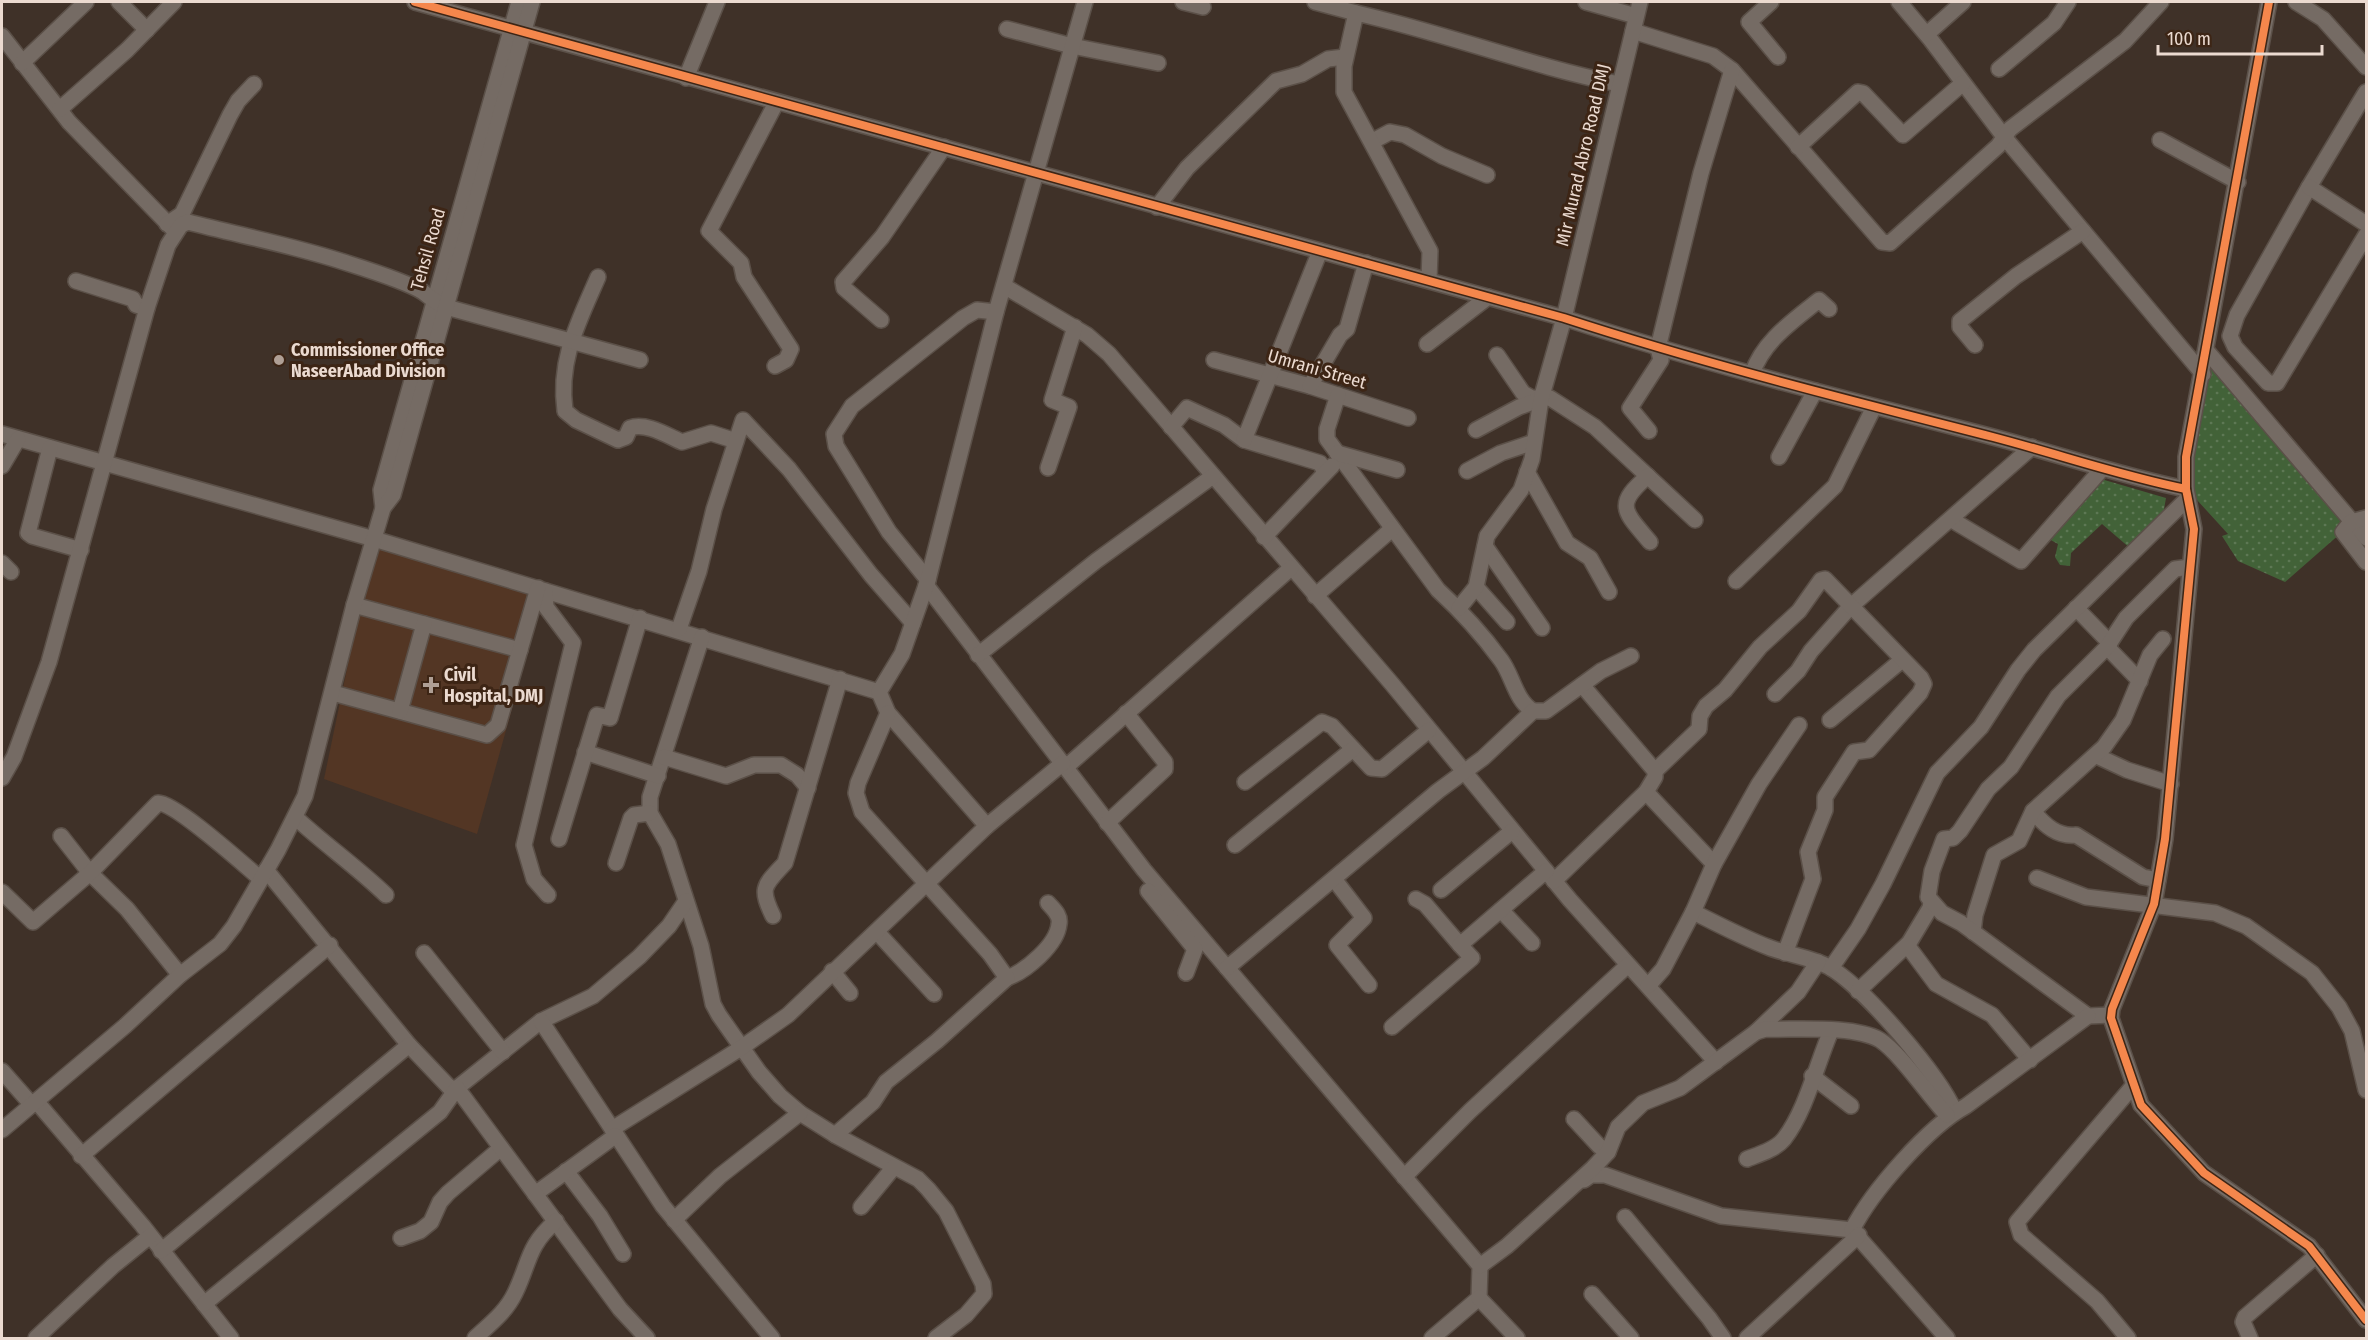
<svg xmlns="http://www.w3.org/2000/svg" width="2368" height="1340" font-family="'Fira Sans Condensed',sans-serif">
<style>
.built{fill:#533624}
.grass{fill:url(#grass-dots)}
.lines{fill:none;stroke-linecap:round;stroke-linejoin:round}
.minor-casing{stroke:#5b5048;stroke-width:18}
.minor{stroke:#756b64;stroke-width:15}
.cycleway-casing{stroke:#3d2515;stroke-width:11}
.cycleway{stroke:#f5874c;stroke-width:8}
.poi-dot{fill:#af9f95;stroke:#3d2515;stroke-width:2}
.labels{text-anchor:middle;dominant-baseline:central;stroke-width:6;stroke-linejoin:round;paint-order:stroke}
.street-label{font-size:18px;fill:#ebdad0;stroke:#3d2515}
.poi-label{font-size:18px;font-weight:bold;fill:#ebdad0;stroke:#3d2515;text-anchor:start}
</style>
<defs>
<pattern id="grass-dots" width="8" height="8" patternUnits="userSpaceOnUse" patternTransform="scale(1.5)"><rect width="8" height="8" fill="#426238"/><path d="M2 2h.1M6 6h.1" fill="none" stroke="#5d7854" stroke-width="1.8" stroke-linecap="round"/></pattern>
</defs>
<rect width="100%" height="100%" fill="#3f3128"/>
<polygon class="built" points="374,539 545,591 477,834 324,779"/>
<g class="grass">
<polygon points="2209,363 2344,519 2341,533 2285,582 2238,561 2222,536 2228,534 2197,500 2190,485 2194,458 2189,453"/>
<polygon points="2101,479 2166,498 2163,515 2131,549 2102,524 2071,553 2070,566 2060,565 2055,557 2058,544 2047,538"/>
</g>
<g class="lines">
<defs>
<g id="minor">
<polyline points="119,2 147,30"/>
<path d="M415,2L1564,318C1705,364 1849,400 1993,437C2058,454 2121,476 2186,489"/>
<polyline points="1183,2 1203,7"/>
<polyline points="1315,2 1356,13"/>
<polyline points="1586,2 1636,16"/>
<polyline points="1771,2 1749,22 1778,57"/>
<polyline points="1899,2 1931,40 2005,138 2203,374"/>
<polyline points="2269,2 2186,457 2186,489 2194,529 2165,839 2154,904 2112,1009 2111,1018 2141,1105 2204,1173 2309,1246 2366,1320"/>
<polyline points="2296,2 2323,19 2366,67"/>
<polyline points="1007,29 1072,46 1158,63"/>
<polyline points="1633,31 1713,56 1732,70 1882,242 1890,243 1998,146 2010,129 2125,41 2161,2"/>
<polyline points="1927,34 1963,2"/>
<polyline points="2,36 69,122 175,231"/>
<polyline points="22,63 86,2"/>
<polyline points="1999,69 2054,23 2068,2"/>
<polyline points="686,78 717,2"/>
<polyline points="2366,92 2309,187 2237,315 2230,336 2235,347 2268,383 2277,383 2366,235"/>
<polyline points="60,109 127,50 174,2"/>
<polyline points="2160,140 2238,182"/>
<polyline points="1373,141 1390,132 1405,135 1442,156 1487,175"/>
<polyline points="1798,147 1858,92 1863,93 1903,135 1963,83"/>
<polyline points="2309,187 2366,224"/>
<polyline points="1157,207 1187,168 1276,81 1302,74 1328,59 1345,57"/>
<polyline points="167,224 182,214 230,115 238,101 254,84"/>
<path d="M598,277C578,323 558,360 565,411L576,420L618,440L626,437L630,428C646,422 668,436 682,442L711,433L736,441"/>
<path d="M1429,280L1430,251L1344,92V66L1356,13C1445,33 1530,66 1619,84"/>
<polyline points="76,281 133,299 136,305 147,308"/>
<polyline points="1004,286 1087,335 1109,354 1392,684 1570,900 1716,1062"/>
<polyline points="881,320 844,288 843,282 882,237 944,147"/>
<polyline points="1427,344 1488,297"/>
<polyline points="1975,345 1960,327 1960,321 2016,276 2083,231"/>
<polyline points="2206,350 2366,538"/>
<polyline points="1497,355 1523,393 1532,398 1550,398 1595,427 1695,520"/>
<polyline points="1214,360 1310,386 1408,418"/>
<polyline points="775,366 786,360 791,349 744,277 741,263 709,231 776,103"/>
<path d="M1752,374C1763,341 1793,321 1819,300L1829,309"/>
<polyline points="1310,386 1340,335 1347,329 1366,263"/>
<path d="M1338,395L1327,429V439L1438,590C1461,611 1482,634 1501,660C1513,676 1515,700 1533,711"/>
<polyline points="1171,427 1187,408 1224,425 1244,440 1320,463 1325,472"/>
<polyline points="1476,430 1519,407 1541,399"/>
<polyline points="1649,431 1630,408 1661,360 1658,348 1701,173 1732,70"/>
<polyline points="2,434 374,539 879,692"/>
<polyline points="1244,440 1320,251"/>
<polyline points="50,448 28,533 32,536 81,550"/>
<polyline points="1337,453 1397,470"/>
<polyline points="1779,457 1815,391"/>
<polyline points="2,466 18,439"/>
<polyline points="1048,468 1069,407 1052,400 1075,327"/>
<polyline points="1467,471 1501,453 1534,442"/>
<polyline points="1527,472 1567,543 1590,558 1609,592"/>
<path d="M1648,476C1614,505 1624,511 1650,542"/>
<polyline points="383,508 381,490 519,2"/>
<polyline points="2366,518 2351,522 2343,532 2366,562"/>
<polyline points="1952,520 2021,561 2102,469"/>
<polyline points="1264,537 1332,466"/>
<polyline points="1485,546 1542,628"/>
<polyline points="2,563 11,572"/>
<polyline points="928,580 889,532 836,446 834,434 852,406 963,318 977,310 996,312"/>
<polyline points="1736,581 1835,486 1874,407"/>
<polyline points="926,585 1144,870 1480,1266 1479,1298 1432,1338"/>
<polyline points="1476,587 1507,622"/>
<polyline points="545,591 546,607 573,643 524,845 534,879 548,895"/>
<polyline points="1315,596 1392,529"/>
<polyline points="354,605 520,650"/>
<polyline points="1459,608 1476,587 1487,536 1521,490 1532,459 1541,399 1564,318 1640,2"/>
<polyline points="2076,608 2110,643"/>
<polyline points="679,629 699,571 714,509 743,420 789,469 871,575 913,623"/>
<polyline points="702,637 650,797 650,813 668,844 701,946 713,1004 719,1015 759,1072 780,1096 800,1113 835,1135 918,1179 928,1189 946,1211 983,1284 984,1294 966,1315 936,1338"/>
<polyline points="2107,647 2140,681"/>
<polyline points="978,655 1096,561 1213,476"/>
<polyline points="333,693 487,735 498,725 538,588"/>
<polyline points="1775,694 1798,671 1811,651 1850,607 2032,447"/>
<polyline points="400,711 424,624"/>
<polyline points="1830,720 1902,660"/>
<polyline points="585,752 658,776"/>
<polyline points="2097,756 2127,770 2171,784"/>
<polyline points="664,757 726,776 754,765 781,765 797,775 808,788"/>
<polyline points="1066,767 1291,568"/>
<polyline points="1655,771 1699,729 1700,716 1706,706 1725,690 1760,647 1799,611 1821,580 1825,579 1921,678 1924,684 1920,693 1869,750 1854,752 1825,797 1825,810 1808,852 1813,879 1785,953"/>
<path d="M2,778L14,757L49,662L147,308L168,245L181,225L188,222C242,236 297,246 350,264C369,270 407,282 423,292C431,298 436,303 446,307L640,360"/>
<polyline points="1245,782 1322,722 1332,726 1371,768 1382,769 1429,730"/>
<polyline points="1646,792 1714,864"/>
<path d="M2033,811C2045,826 2058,837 2076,835L2143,877L2158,880"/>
<path d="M295,817C324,844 357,867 386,895"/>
<polyline points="1107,823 1165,769 1165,762 1126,713"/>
<polyline points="987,826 888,713 879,692 902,654 928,580 996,312 1085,2"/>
<polyline points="61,836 90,873 127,909 180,975"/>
<polyline points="559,839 597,715 610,718 640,618"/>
<polyline points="1235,845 1353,749"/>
<polyline points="616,863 631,818 634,815 650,813"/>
<polyline points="266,870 409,1045 450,1088 457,1088 541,1021 593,996 639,957 669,926 686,901"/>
<polyline points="2037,878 2086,897 2215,913 2246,926 2312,973 2339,1007 2352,1031 2366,1090"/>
<polyline points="1334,879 1364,918 1337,945 1369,985"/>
<polyline points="1554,881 1646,792 1655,777 1655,771 1582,685"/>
<polyline points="1441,890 1512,831"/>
<polyline points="1148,891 1195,949 1186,973"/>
<path d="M2,892L33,922L90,873L158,803C176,803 244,865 261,879"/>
<polyline points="1416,899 1425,904 1460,945"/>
<polyline points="1501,910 1532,943"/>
<path d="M1693,912C1718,924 1742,937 1768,947C1788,955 1811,957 1829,967C1864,987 1939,1075 1955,1112"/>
<path d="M773,916C759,887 764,886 785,863L840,679"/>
<polyline points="877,932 934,994"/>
<polyline points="1973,932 1975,915 1994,855 2019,841 2033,811 2104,747 2123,720 2150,655 2163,639"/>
<polyline points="1907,945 1936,984 1992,1015 2030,1060"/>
<polyline points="424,953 503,1052"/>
<polyline points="1227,968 1438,791 1483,758 1533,711 1546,711 1601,671 1631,656"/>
<polyline points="1831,968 1858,929 1883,884 1937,773 1981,727 2018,670 2034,650 2187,499"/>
<polyline points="832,971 850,993"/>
<path d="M1007,978C1026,971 1057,945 1059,924C1061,915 1053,909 1048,903"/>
<polyline points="1648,986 1663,969 1693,912 1714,864 1759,784 1799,725"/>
<polyline points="1858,991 1909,943 1930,908 1931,902"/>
<polyline points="2111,1015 2088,1016 1961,923 1942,913 1928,897 1932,871 1944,839 1953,838 1960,831 1988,789 2011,767 2058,696 2107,647 2126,618 2175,569 2190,567"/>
<polyline points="541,1021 663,1206 772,1338"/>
<polyline points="1392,1027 1472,958 1460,945 1546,871"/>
<polyline points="1756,1032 1798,992 1818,962"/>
<polyline points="2,1071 32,1105"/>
<polyline points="1812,1076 1851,1106"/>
<polyline points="36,1101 142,1225 231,1338"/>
<polyline points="1574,1119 1599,1146 1608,1152"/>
<polyline points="612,1129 741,1048 788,1015 987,826 1063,763"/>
<polyline points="2,1130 125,1026 180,975 220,944 234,926 278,850 305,796 354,605 383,508 393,495 532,2"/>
<polyline points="835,1135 873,1102 886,1082 937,1041 1007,978 990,954 862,812 856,793 858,783 888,713"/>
<polyline points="81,1156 330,945"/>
<path d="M1747,1159C1760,1154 1776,1149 1784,1139C1806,1111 1817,1063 1831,1031"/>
<polyline points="566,1171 600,1216 623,1254"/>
<polyline points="1404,1177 1470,1111 1628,965"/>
<polyline points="1584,1180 1591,1175 1605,1175 1721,1216 1852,1230 1947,1338"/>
<polyline points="535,1194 615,1136"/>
<polyline points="861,1207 894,1167"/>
<polyline points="1625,1217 1709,1318 1723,1338"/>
<polyline points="674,1220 720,1176 800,1113"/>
<path d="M1852,1230C1872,1191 1928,1127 1966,1106L2088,1016"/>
<polyline points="401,1238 420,1231 431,1222 440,1202 448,1193 501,1148"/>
<polyline points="161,1251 409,1045"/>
<path d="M1480,1266L1507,1246L1593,1168L1608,1152L1618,1127L1643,1103L1680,1088L1756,1032L1766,1029C1796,1030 1853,1025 1880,1040C1900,1053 1929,1096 1947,1115"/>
<polyline points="1592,1294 1631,1338"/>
<polyline points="1479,1298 1517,1338"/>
<polyline points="204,1304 440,1112 457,1088 620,1309 647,1338"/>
<polyline points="36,1338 113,1266 150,1236"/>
<path d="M475,1338C490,1324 506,1312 515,1293C530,1262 527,1246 556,1221"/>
<polyline points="1747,1338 1859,1235"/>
<polyline points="2128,1338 2097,1301 2021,1235 2017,1222 2133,1086"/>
<polyline points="2250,1338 2243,1322 2245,1317 2317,1255"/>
</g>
</defs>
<use href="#minor" class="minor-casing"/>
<use href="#minor" class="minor"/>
<defs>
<g id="cycleway">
<path d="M415,2L1564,318C1705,364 1849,400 1993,437C2058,454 2121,476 2186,489"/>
<polyline points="2269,2 2186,457 2186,489 2194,529 2165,839 2154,904 2112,1009 2111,1018 2141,1105 2204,1173 2309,1246 2366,1320"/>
</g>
</defs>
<use href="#cycleway" class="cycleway-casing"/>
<use href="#cycleway" class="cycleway"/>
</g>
<g class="poi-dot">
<circle cx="279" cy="360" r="6"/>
<path d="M428 676h6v6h6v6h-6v6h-6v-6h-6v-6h6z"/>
</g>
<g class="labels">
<g class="street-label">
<text transform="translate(1583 155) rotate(-77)">Mir Murad Abro Road DMJ</text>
<text transform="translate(428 249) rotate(-74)">Tehsil Road</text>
<text transform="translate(1317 369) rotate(16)">Umrani Street</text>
</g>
<g class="poi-label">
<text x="291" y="350">Commissioner Office<tspan x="291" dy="21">NaseerAbad Division</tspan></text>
<text x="444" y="675">Civil<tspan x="444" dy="21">Hospital, DMJ</tspan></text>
</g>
</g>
<rect width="2368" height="1340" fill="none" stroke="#ebdad0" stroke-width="6"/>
<path d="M2158 45v9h164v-9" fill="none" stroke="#ebdad0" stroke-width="3"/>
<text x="2167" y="45" font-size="18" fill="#ebdad0" stroke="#3d2515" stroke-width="4.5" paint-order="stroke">100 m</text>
</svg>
